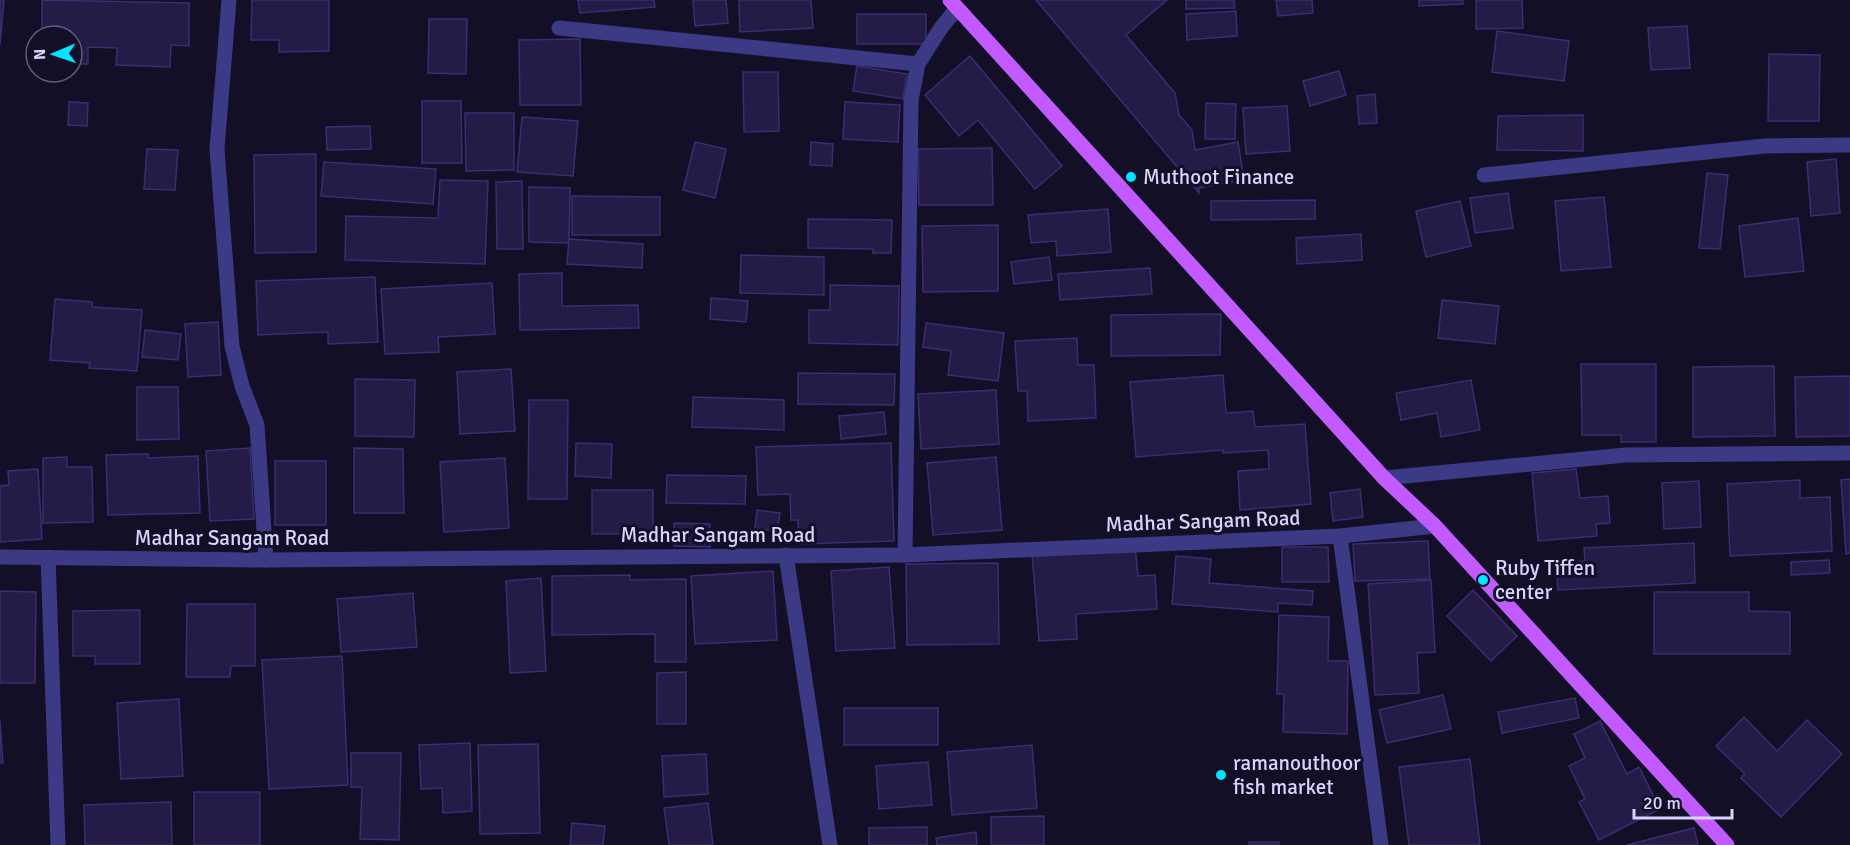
<svg xmlns="http://www.w3.org/2000/svg" width="1850" height="845" font-family="Signika,sans-serif">
<style>
.building{fill:#241b47;stroke:#3b2d73;stroke-width:1.5}
.lines{fill:none;stroke-linecap:round;stroke-linejoin:round}
.street{stroke:#3d3a85;stroke-width:15}
.primary{stroke:#c25bff;stroke-width:15}
.poi-dot{fill:#00e5ff;stroke:#130f26;stroke-width:2}
.labels{text-anchor:middle;dominant-baseline:central;stroke-width:6;stroke-linejoin:round;paint-order:stroke}
.poi-label{font-size:21px;fill:#d9d4ff;stroke:#130f26;text-anchor:start}
.street-label{font-size:21px;fill:#d9d4ff;stroke:#130f26}
</style>
<rect width="100%" height="100%" fill="#130f26"/>
<g class="building">
<polygon points="0,0 4,0 0,45"/>
<polygon points="42,0 189,3 189,46 171,45 170,67 116,65 117,48 88,47 88,64 72,64 72,36 42,36"/>
<polygon points="252,0 329,0 329,51 279,52 279,40 251,40"/>
<polygon points="578,0 654,0 655,7 580,13"/>
<polygon points="693,0 726,0 728,23 695,26"/>
<polygon points="739,0 811,0 813,28 740,32"/>
<polygon points="1036,0 1167,0 1126,35 1175,93 1179,115 1192,130 1195,150 1238,142 1244,180 1199,188 1199,193"/>
<polygon points="1186,0 1234,0 1235,8 1186,9"/>
<polygon points="1276,0 1312,0 1313,13 1278,16"/>
<polygon points="1419,0 1463,0 1463,4 1419,6"/>
<polygon points="1476,0 1522,0 1523,28 1476,29"/>
<polygon points="1236,11 1237,36 1187,40 1186,14"/>
<rect x="857" y="14" width="69" height="30"/>
<polygon points="429,19 467,19 466,74 428,73"/>
<polygon points="1687,26 1690,68 1651,70 1648,28"/>
<polygon points="1497,31 1569,41 1564,81 1492,72"/>
<polygon points="580,39 581,105 520,105 519,40"/>
<polygon points="1769,54 1820,55 1819,121 1768,121"/>
<polygon points="970,56 1062,166 1035,189 978,120 959,136 925,95"/>
<polygon points="857,66 907,74 903,99 853,91"/>
<polygon points="1339,71 1346,95 1310,106 1303,81"/>
<polygon points="743,72 778,72 779,131 744,132"/>
<polygon points="1375,94 1377,123 1359,124 1357,96"/>
<polygon points="422,101 461,101 462,163 422,163"/>
<polygon points="69,102 88,103 87,126 68,125"/>
<polygon points="845,102 900,105 898,142 843,139"/>
<polygon points="1206,103 1236,104 1235,139 1205,139"/>
<polygon points="1287,106 1290,151 1246,154 1243,108"/>
<polygon points="465,113 514,113 514,170 466,171"/>
<polygon points="1583,115 1583,151 1497,150 1498,116"/>
<polygon points="522,117 578,121 573,176 517,172"/>
<polygon points="370,126 371,149 327,150 326,127"/>
<polygon points="695,142 726,149 715,198 683,190"/>
<polygon points="811,142 833,144 832,166 810,165"/>
<polygon points="992,148 993,205 919,205 918,149"/>
<polygon points="147,149 178,150 175,190 144,189"/>
<polygon points="316,154 316,252 255,253 254,155"/>
<polygon points="1836,159 1840,213 1811,216 1807,162"/>
<polygon points="324,162 436,169 433,204 321,196"/>
<polygon points="1707,173 1728,175 1720,249 1699,248"/>
<polygon points="440,180 488,181 485,264 345,260 346,216 438,218"/>
<polygon points="522,181 523,249 497,249 496,182"/>
<polygon points="529,187 570,188 569,243 529,242"/>
<polygon points="1508,193 1513,228 1475,233 1470,198"/>
<polygon points="572,196 660,197 660,235 572,235"/>
<polygon points="1604,197 1611,267 1561,271 1555,201"/>
<polygon points="1315,200 1315,219 1211,220 1211,201"/>
<polygon points="1460,201 1471,246 1426,257 1416,211"/>
<polygon points="1108,209 1111,252 1057,256 1056,241 1031,243 1028,215"/>
<polygon points="1798,218 1804,271 1745,277 1739,226"/>
<polygon points="808,219 892,220 891,253 873,253 873,249 808,248"/>
<polygon points="998,225 998,291 923,292 922,226"/>
<polygon points="1361,234 1362,260 1297,264 1296,238"/>
<polygon points="569,239 643,244 642,268 567,264"/>
<polygon points="741,255 824,257 824,295 740,293"/>
<polygon points="1049,257 1052,280 1014,284 1011,262"/>
<polygon points="1150,268 1152,294 1060,300 1058,274"/>
<polygon points="562,273 562,306 638,305 639,328 520,330 519,274"/>
<polygon points="375,277 378,342 328,344 328,332 258,335 256,281"/>
<polygon points="492,283 495,334 438,337 439,352 385,354 381,289"/>
<polygon points="830,285 899,286 898,345 809,343 809,310 830,310"/>
<polygon points="711,298 748,301 746,322 710,319"/>
<polygon points="55,299 92,302 92,307 142,310 137,371 89,368 90,363 50,360"/>
<polygon points="1442,300 1499,306 1495,344 1438,338"/>
<polygon points="1221,314 1220,355 1111,356 1111,315"/>
<polygon points="218,322 221,375 188,377 185,324"/>
<polygon points="926,323 1004,333 998,381 948,375 951,351 923,347"/>
<polygon points="145,330 181,334 178,360 142,357"/>
<polygon points="1077,338 1078,365 1094,365 1096,418 1028,421 1027,391 1018,391 1015,341"/>
<polygon points="1581,364 1656,364 1656,442 1621,442 1621,435 1582,435"/>
<polygon points="1774,366 1775,436 1693,437 1693,367"/>
<polygon points="511,369 515,431 460,434 457,372"/>
<polygon points="798,373 895,374 894,405 798,404"/>
<polygon points="1223,375 1226,413 1253,411 1255,427 1305,424 1311,504 1240,510 1238,471 1269,469 1268,450 1223,453 1223,450 1136,457 1130,382"/>
<polygon points="1850,376 1850,436 1796,437 1795,377"/>
<polygon points="355,379 415,380 414,437 355,436"/>
<polygon points="1471,380 1480,430 1441,437 1437,413 1401,420 1396,393"/>
<polygon points="137,387 178,387 179,439 137,440"/>
<polygon points="996,390 999,444 921,449 918,394"/>
<polygon points="693,397 784,400 784,430 692,427"/>
<polygon points="529,400 568,400 567,499 528,499"/>
<polygon points="884,412 886,434 841,439 839,416"/>
<polygon points="576,443 612,444 611,478 575,476"/>
<polygon points="891,443 894,541 799,544 798,520 791,520 790,494 758,495 756,447"/>
<polygon points="250,448 254,519 210,521 206,451"/>
<polygon points="354,448 403,449 404,513 354,513"/>
<polygon points="148,454 148,458 198,456 200,513 108,515 106,455"/>
<polygon points="67,457 67,467 92,467 93,522 43,523 43,458"/>
<polygon points="996,457 1002,530 933,535 927,463"/>
<polygon points="505,458 509,528 444,532 440,462"/>
<rect x="275" y="461" width="51" height="64"/>
<polygon points="38,469 42,539 0,542 0,486 9,485 8,471"/>
<polygon points="1576,469 1580,498 1608,496 1610,523 1596,524 1597,536 1538,541 1532,473"/>
<polygon points="667,475 746,476 745,504 666,503"/>
<polygon points="1850,479 1850,553 1846,554 1841,480"/>
<polygon points="1800,480 1800,498 1830,497 1832,551 1730,556 1727,484"/>
<polygon points="1699,481 1701,527 1664,529 1662,483"/>
<polygon points="1360,489 1363,517 1333,521 1330,493"/>
<rect x="592" y="490" width="61" height="44"/>
<polygon points="757,510 780,513 777,531 755,528"/>
<polygon points="674,523 710,524 710,547 674,546"/>
<polygon points="1428,541 1430,579 1355,581 1353,544"/>
<polygon points="1694,543 1695,583 1558,590 1556,563 1585,561 1584,548"/>
<polygon points="1135,546 1138,576 1155,575 1157,609 1076,614 1077,639 1039,641 1032,553"/>
<polygon points="1282,547 1328,547 1329,582 1282,582"/>
<polygon points="1176,556 1211,559 1209,583 1313,591 1312,605 1278,603 1278,612 1172,604"/>
<polygon points="1829,560 1830,573 1791,575 1791,562"/>
<polygon points="998,563 999,644 907,645 906,564"/>
<polygon points="889,567 895,648 836,651 831,571"/>
<polygon points="773,571 777,640 695,644 691,576"/>
<polygon points="630,575 630,580 686,579 686,662 655,662 655,634 552,635 552,576"/>
<polygon points="541,578 546,671 510,673 506,581"/>
<polygon points="1431,580 1435,652 1417,653 1419,693 1375,695 1368,584"/>
<polygon points="1473,590 1517,636 1491,661 1447,616"/>
<polygon points="0,591 36,592 35,683 0,683"/>
<polygon points="1654,592 1749,592 1749,611 1790,612 1790,654 1654,654"/>
<polygon points="413,593 417,647 341,652 337,599"/>
<polygon points="187,604 255,604 255,666 231,666 230,677 186,677"/>
<polygon points="140,610 140,664 95,664 95,656 73,656 73,611"/>
<polygon points="1279,615 1329,617 1328,661 1348,661 1347,734 1283,732 1284,694 1277,694"/>
<polygon points="342,656 348,785 269,789 262,660"/>
<polygon points="686,672 686,724 657,724 657,673"/>
<polygon points="1443,695 1451,729 1387,743 1379,710"/>
<polygon points="1575,698 1579,718 1502,733 1498,712"/>
<polygon points="179,699 183,776 121,779 117,703"/>
<rect x="844" y="708" width="94" height="37"/>
<polygon points="1744,717 1777,751 1807,720 1842,754 1781,817 1741,778 1745,774 1716,746"/>
<polygon points="0,721 3,763 0,763"/>
<polygon points="1600,721 1627,774 1639,767 1660,809 1599,840 1579,802 1585,799 1569,766 1585,758 1574,734"/>
<polygon points="470,743 472,811 443,813 442,788 421,789 419,745"/>
<polygon points="538,744 540,833 480,834 478,745"/>
<polygon points="1032,745 1037,808 952,815 947,752"/>
<polygon points="351,753 401,753 399,840 360,839 362,787 351,787"/>
<polygon points="706,754 708,794 664,797 662,756"/>
<polygon points="1470,759 1480,845 1409,845 1399,767"/>
<polygon points="928,762 932,805 879,809 876,766"/>
<rect x="194" y="792" width="66" height="53"/>
<polygon points="171,802 172,845 85,845 84,805"/>
<polygon points="708,803 713,845 669,845 664,808"/>
<polygon points="1044,816 1044,845 991,845 991,817"/>
<polygon points="572,823 605,826 603,845 570,845"/>
<polygon points="927,827 927,845 869,845 869,828"/>
<polygon points="1694,828 1698,845 1627,845"/>
<polygon points="976,832 977,845 937,845 936,838"/>
<rect x="1249" y="842" width="30" height="3"/>
</g>
<g class="lines">
<g class="street">
<polyline points="229,0 217,149 232,346 242,386 257,425 266,560"/>
<polyline points="559,28 918,64"/>
<polyline points="1484,175 1765,146 1850,145"/>
<polyline points="1384,478 1626,455 1850,453"/>
<polyline points="1340,536 1381,845"/>
<polyline points="786,555 830,845"/>
<polyline points="905,555 911,100 918,64 941,28 957,8"/>
<polyline points="0,557 266,560 905,555 1340,536 1435,526"/>
<polyline points="48,557 58,845"/>
</g>
<polyline class="primary" points="950,0 1384,478 1435,526 1727,845"/>
</g>
<g class="poi-dot">
<circle cx="1131" cy="177" r="6"/>
<circle cx="1483" cy="580" r="6"/>
<circle cx="1221" cy="775" r="6"/>
</g>
<g class="labels">
<g class="poi-label">
<text x="1143" y="177">Muthoot Finance</text>
<text x="1495" y="568">Ruby Tiffen<tspan x="1495" dy="24">center</tspan></text>
<text x="1233" y="763">ramanouthoor<tspan x="1233" dy="24">fish market</tspan></text>
</g>
<g class="street-label">
<text transform="translate(1203 521) rotate(-2)">Madhar Sangam Road</text>
<text x="718" y="535">Madhar Sangam Road</text>
<text x="232" y="538">Madhar Sangam Road</text>
</g>
</g>
<g transform="translate(54 54) rotate(268)"><circle r="28" fill="#130f26" stroke="#625e7d" stroke-width="1.5"/>
<path d="M0-4.5L10 22L0 15L-10 22Z" fill="#00e5ff"/>
<text y="-9" font-size="16" font-weight="bold" text-anchor="middle" fill="#d9d4ff">N</text>
</g>
<path d="M1634 809v9h98v-9" fill="none" stroke="#d9d4ff" stroke-width="3"/>
<text x="1643" y="809" font-size="18" fill="#d9d4ff" stroke="#130f26" stroke-width="4.5" paint-order="stroke">20 m</text>
</svg>
